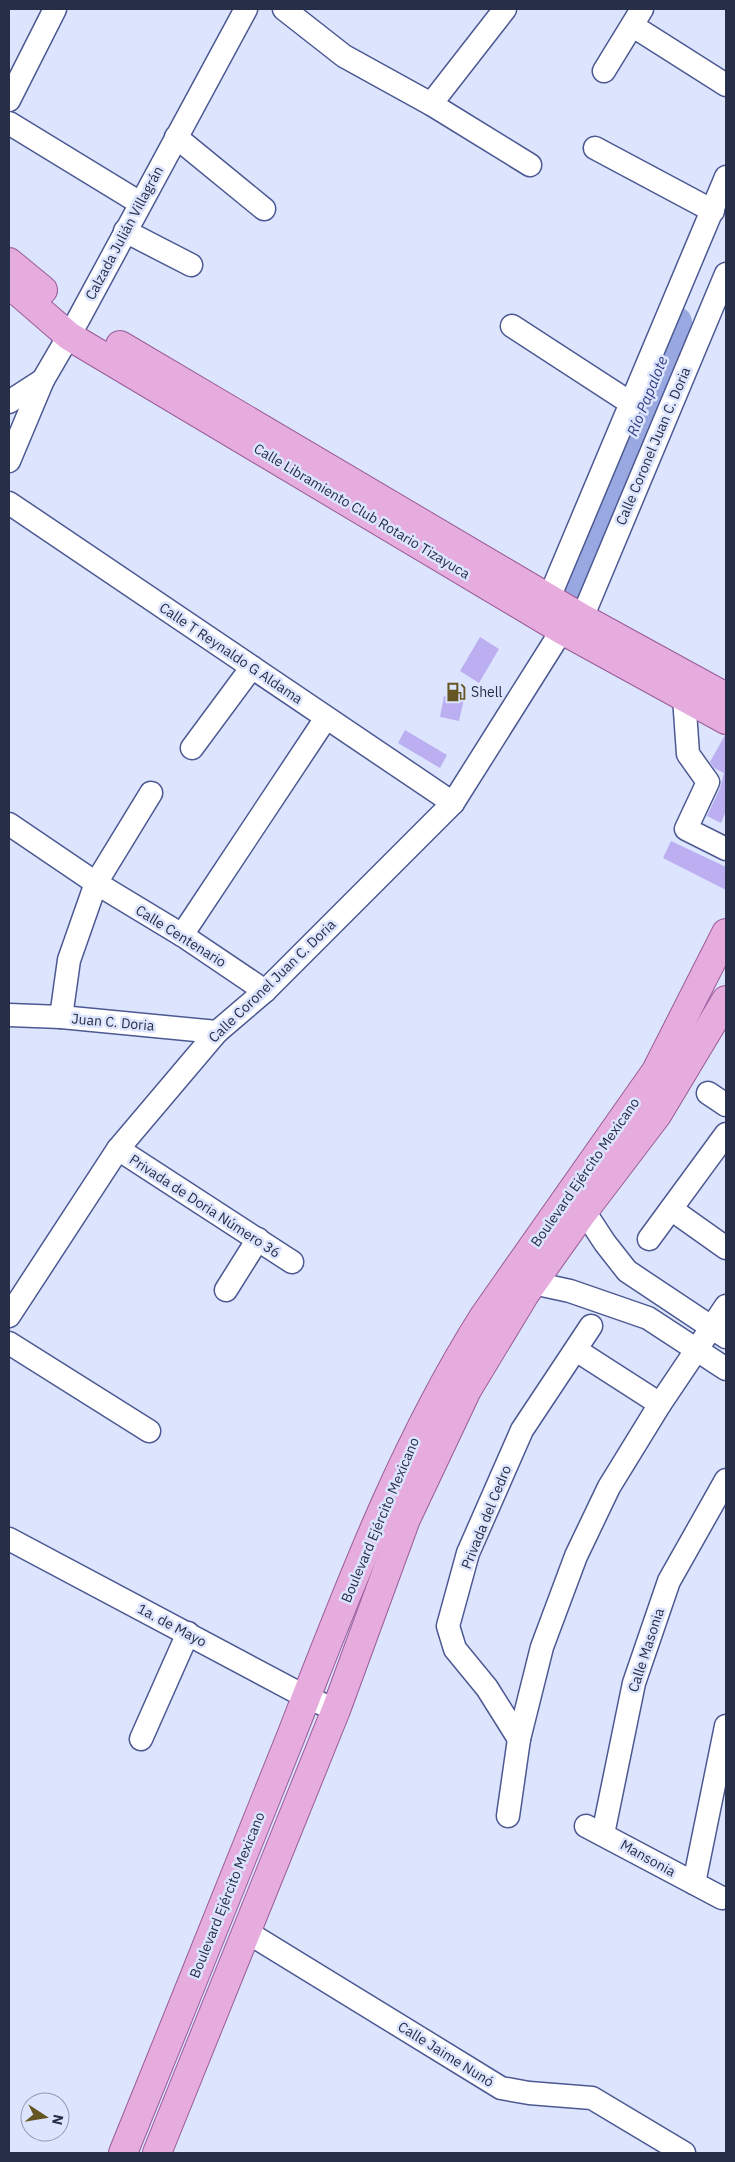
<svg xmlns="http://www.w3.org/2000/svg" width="735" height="2162" font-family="'IBM Plex Sans',sans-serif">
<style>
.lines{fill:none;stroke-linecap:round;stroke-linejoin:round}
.river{stroke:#99a8e0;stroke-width:30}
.building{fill:#bbaff1}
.minor-casing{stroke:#4c5992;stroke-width:25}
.major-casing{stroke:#995c9b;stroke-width:30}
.minor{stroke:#fff;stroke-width:22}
.major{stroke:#e6acde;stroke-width:28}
.labels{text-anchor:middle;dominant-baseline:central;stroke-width:5;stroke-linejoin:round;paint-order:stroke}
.street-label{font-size:14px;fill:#272e47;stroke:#dce4fe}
.poi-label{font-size:14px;fill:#272e47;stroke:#dce4fe;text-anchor:start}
.water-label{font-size:15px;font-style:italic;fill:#344084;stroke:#dce4fe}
</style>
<rect width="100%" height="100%" fill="#dce4fe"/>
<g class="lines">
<polyline class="river" points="568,591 677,322"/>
</g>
<g class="building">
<polygon points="480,637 499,649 479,683 460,671"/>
<polygon points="444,696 464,699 459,721 440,717"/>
<polygon points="405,730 447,755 440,768 398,743"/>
<polygon points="725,735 726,811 721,823 707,816 720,788 724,773 714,768 710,762"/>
<polygon points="671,841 726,867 726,890 663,858"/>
</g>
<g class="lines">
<defs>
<g id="minor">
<polyline points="284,9 344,56 431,104 530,165"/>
<polyline points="633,26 726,85"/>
<polyline points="604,71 642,9"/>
<polyline points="9,100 55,9"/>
<polyline points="431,104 505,9"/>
<polyline points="9,123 140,203"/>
<polyline points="176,137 264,209"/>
<polyline points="595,148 713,211"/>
<polyline points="125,231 191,265"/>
<polyline points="512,326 632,404"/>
<polyline points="9,402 43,380"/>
<polyline points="9,461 43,380 78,320 246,9"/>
<polyline points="9,503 453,803"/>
<polyline points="549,598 726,177"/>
<polyline points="582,618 726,274"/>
<polyline points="684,697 688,754 708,782 686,829 726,849"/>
<polyline points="192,748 252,667"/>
<polyline points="9,824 96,883 182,935 265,991"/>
<polyline points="182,935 326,718"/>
<polyline points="9,1015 61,1017 217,1032"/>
<polyline points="61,1017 69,960 96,883 151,793"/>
<polyline points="708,1093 726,1105"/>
<polyline points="118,1149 292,1262"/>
<polyline points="671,1209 726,1248"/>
<polyline points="584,1211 605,1243 627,1271 726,1337"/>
<polyline points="649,1239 726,1134"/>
<polyline points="533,1283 570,1291 648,1318 726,1369"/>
<polyline points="226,1290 258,1239"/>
<polyline points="9,1316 118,1149 217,1032 265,991 453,803 562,630"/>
<polyline points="9,1343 149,1431"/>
<polyline points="576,1350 660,1404"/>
<polyline points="9,1539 306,1697 336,1710"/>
<polyline points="141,1739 188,1633"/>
<polyline points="519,1739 487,1688 455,1649 448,1626 468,1553 522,1430 591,1326"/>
<polyline points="508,1816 519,1739 542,1647 576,1556 609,1487 660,1404 726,1306"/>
<polyline points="586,1826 722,1898"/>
<polyline points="603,1834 634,1683 669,1581 726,1480"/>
<polyline points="694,1883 726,1726"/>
<polyline points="247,1932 501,2088 529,2093 592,2098 684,2153"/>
</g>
<g id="major">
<polyline points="9,262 43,290"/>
<polyline points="9,284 69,336 562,630 726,720"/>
<polyline points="120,345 582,618 726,697"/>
<path d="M123,2153C179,2014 236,1876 291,1736C347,1593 401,1447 484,1316L656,1071L726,933"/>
<polyline points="157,2153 336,1710 406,1519 467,1390 525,1294 584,1211 657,1115 726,1000"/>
</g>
</defs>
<use href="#minor" class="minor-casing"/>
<use href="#major" class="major-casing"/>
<use href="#minor" class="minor"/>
<use href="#major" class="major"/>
</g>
<defs>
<symbol id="fuel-bare" viewBox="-9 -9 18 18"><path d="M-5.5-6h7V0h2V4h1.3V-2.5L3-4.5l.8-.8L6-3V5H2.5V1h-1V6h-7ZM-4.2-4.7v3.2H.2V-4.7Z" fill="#645522" stroke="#dce4fe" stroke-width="2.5" paint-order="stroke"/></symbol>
</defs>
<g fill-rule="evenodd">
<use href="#fuel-bare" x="442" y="678" width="28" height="28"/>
</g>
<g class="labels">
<g class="street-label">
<text transform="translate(124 233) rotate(-62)">Calzada Julián Villagrán</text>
<text transform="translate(653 446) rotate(-67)">Calle Coronel Juan C. Doria</text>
<text transform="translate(362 511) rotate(31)">Calle Libramiento Club Rotario Tizayuca</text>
<text transform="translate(231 653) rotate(34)">Calle T Reynaldo G Aldama</text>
<text transform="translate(181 936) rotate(32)">Calle Centenario</text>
<text transform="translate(272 981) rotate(-44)">Calle Coronel Juan C. Doria</text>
<text transform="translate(113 1022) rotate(5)">Juan C. Doria</text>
<text transform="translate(585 1172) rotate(-55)">Boulevard Ejército Mexicano</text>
<text transform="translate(205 1206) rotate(33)">Privada de Doria Número 36</text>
<text transform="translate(486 1517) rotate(-68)">Privada del Cedro</text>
<text transform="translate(380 1520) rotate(-67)">Boulevard Ejército Mexicano</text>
<text transform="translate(172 1625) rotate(28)">1a. de Mayo</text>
<text transform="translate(646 1650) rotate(-72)">Calle Masonia</text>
<text transform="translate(648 1858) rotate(29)">Mansonia</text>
<text transform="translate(227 1895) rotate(-68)">Boulevard Ejército Mexicano</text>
<text transform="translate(446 2054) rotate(32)">Calle Jaime Nunó</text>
</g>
<g class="poi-label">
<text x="471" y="692">Shell</text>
</g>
<g class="water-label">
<text transform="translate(647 396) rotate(-68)">Río Papalote</text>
</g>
</g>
<rect width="735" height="2162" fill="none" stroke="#272e47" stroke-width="20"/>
<g transform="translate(45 2117) rotate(102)"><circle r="24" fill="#dce4fe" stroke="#949bb5"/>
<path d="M0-4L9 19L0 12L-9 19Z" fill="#645522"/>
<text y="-8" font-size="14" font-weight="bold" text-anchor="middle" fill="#272e47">N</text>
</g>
</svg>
